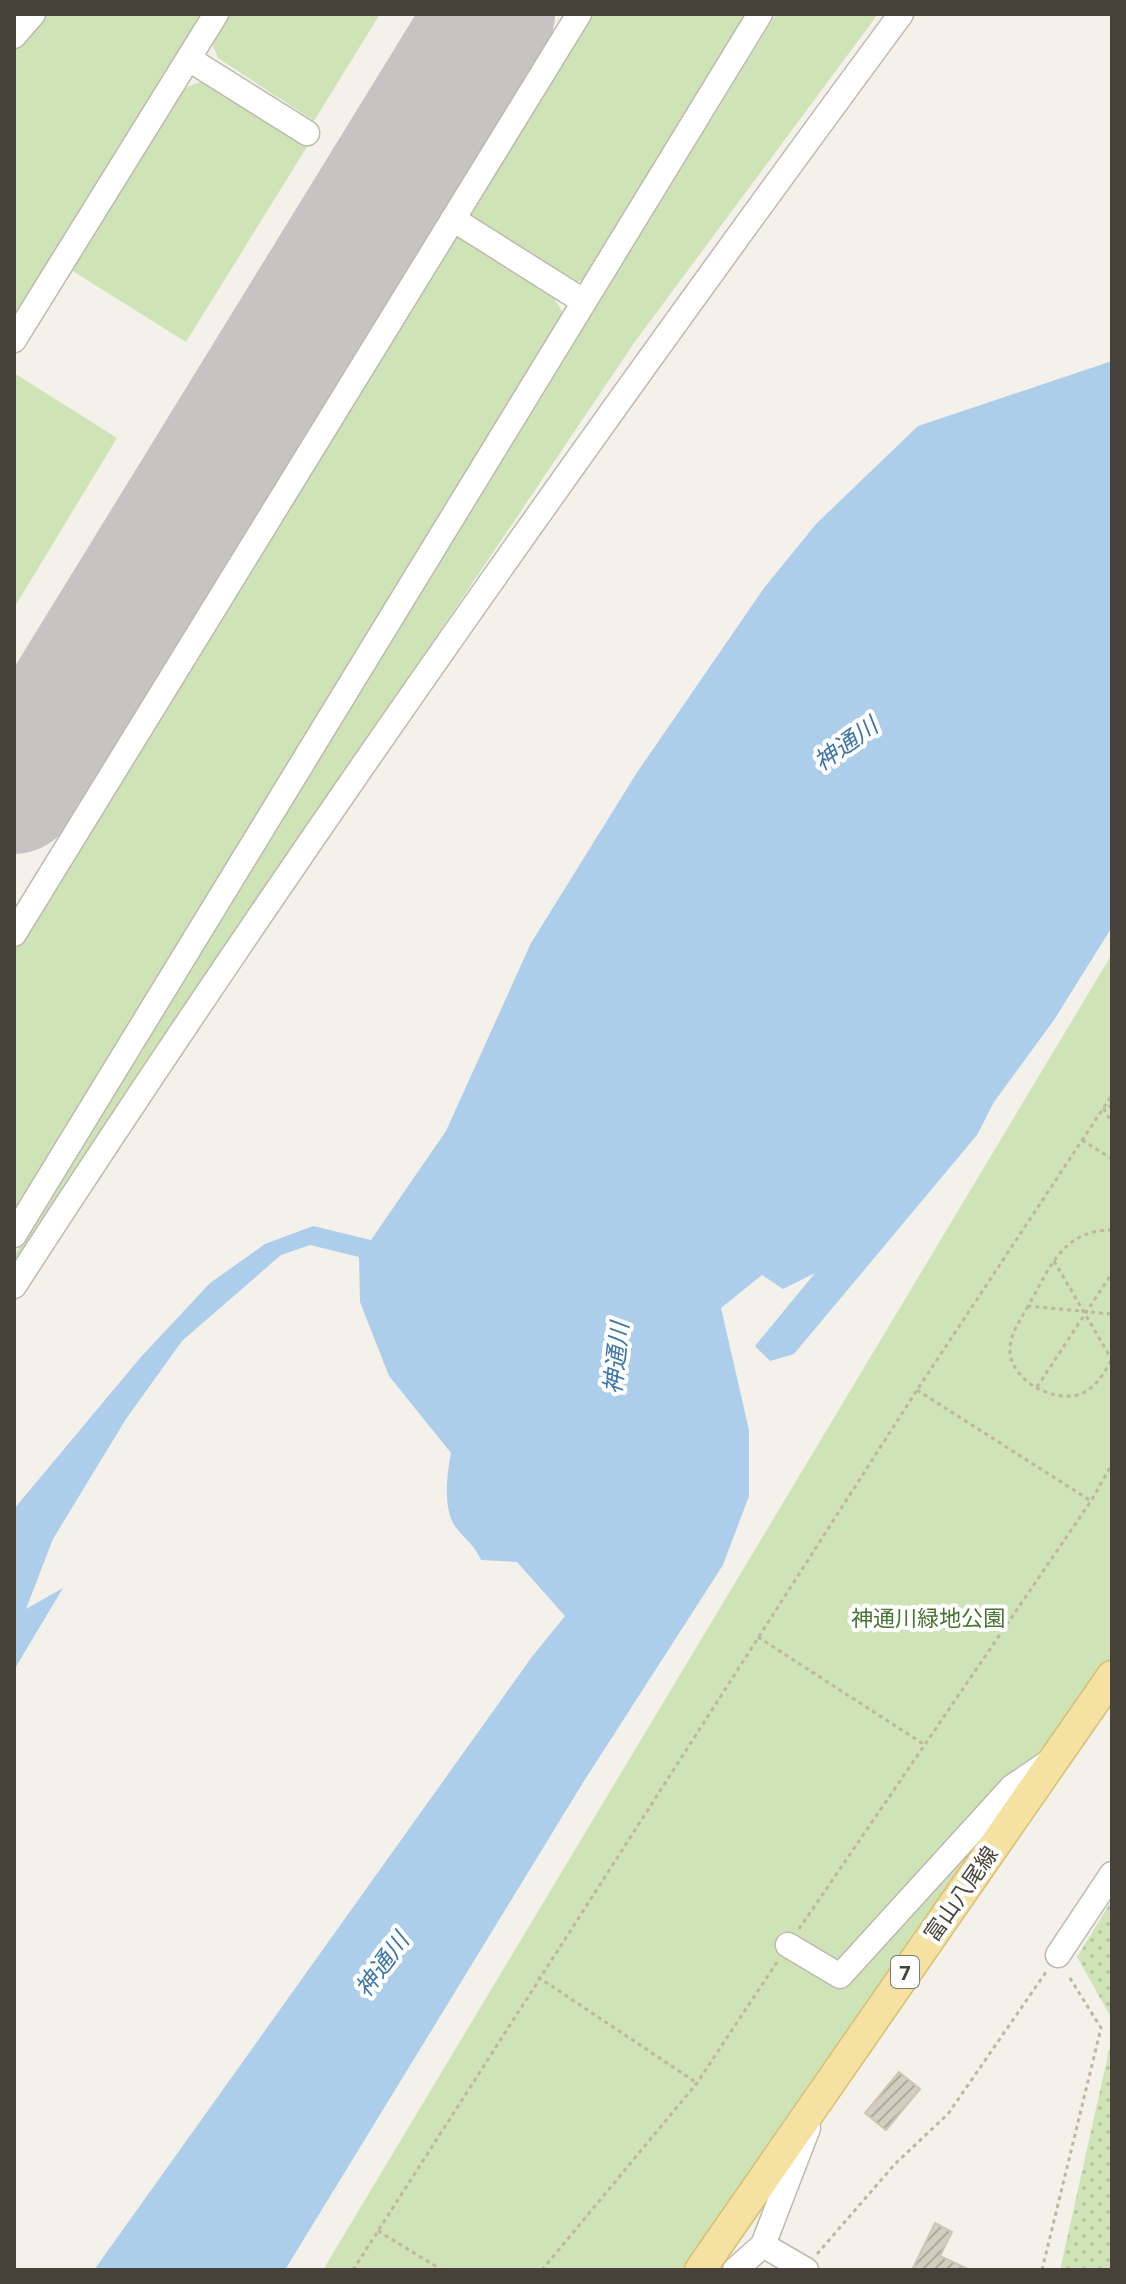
<svg xmlns="http://www.w3.org/2000/svg" width="1126" height="2284" font-family="'Noto Sans','Noto Sans JP',sans-serif">
<style>
.green{fill:#cee4b7}
.garden{fill:url(#garden-dots)}
.water{fill:#adceea}
.lines{fill:none;stroke-linecap:round;stroke-linejoin:round}
.runway{stroke:#c6c4c2;stroke-width:128}
.building{fill:url(#building-hatch);stroke:#cec6b5;stroke-width:2}
.minor-casing{stroke:#beb9ae;stroke-width:27}
.major-casing{stroke:#d9bf73;stroke-width:33}
.path{stroke:#bfb5a0;stroke-width:3;stroke-dasharray:4 4;stroke-linecap:butt}
.minor{stroke:#fff;stroke-width:24}
.major{stroke:#f5e1a2;stroke-width:30}
.labels{text-anchor:middle;dominant-baseline:central;stroke-width:8;stroke-linejoin:round;paint-order:stroke}
.shield{fill:#fff;stroke:#7e7b74;stroke-width:2}
.shield-label{font-size:20px;font-weight:bold;fill:#474239}
.park-label{font-size:22px;fill:#477431;stroke:#fff}
.street-label{font-size:22px;fill:#474239;stroke:#fff}
.water-label{font-size:24px;font-style:italic;fill:#3c76a9;stroke:#fff}
</style>
<defs>
<pattern id="garden-dots" width="8" height="8" patternUnits="userSpaceOnUse" patternTransform="scale(2)"><rect width="8" height="8" fill="#cee4b7"/><path d="M2 2h.1M6 6h.1" fill="none" stroke="#b2c59e" stroke-width="1.8" stroke-linecap="round"/></pattern>
<pattern id="building-hatch" width="6" height="6" patternUnits="userSpaceOnUse" patternTransform="scale(2)"><rect width="6" height="6" fill="#d4cec1"/><path d="M-1 1l2-2M0 6l6-6M5 7l2-2" fill="none" stroke="#aea99e"/></pattern>
</defs>
<rect width="100%" height="100%" fill="#f4f1eb"/>
<g class="green">
<polygon points="38,14 205,14 14,323 14,44"/>
<polygon points="230,14 380,14 314,121 218,58 212,43"/>
<polygon points="591,14 753,14 583,280 570,283 463,220"/>
<polygon points="776,14 878,14 634,343 14,1264 14,1256"/>
<polygon points="202,81 217,85 310,142 186,342 71,270 178,91"/>
<polygon points="459,232 548,289 562,311 562,324 14,1214 14,951"/>
<polygon points="14,373 117,438 14,608"/>
<polygon points="1112,954 1112,1676 700,2270 323,2270"/>
</g>
<g class="garden">
<polygon points="1112,1900 1112,2019 1077,1957"/>
<polygon points="1112,2037 1112,2270 1060,2270"/>
</g>
<path class="water" d="M1112,361V927L1054,1020L994,1102L977,1135L794,1354L770,1361L755,1346L815,1273L783,1289L762,1275L721,1308L749,1430V1496L723,1565L584,1781L285,2270H94L531,1658L565,1616L517,1562L481,1560C475,1546 467,1541 457,1529C442,1511 447,1474 451,1453L389,1376L360,1302L359,1257L310,1245L281,1255L182,1341L126,1419L53,1539L26,1609L63,1588L14,1670V1509L140,1358L210,1283L265,1244L313,1226L371,1240L446,1131L531,943L636,774L764,588L816,524L918,426Z"/>
<g class="lines">
<polyline class="runway" points="14,790 491,14"/>
</g>
<g class="building">
<polygon points="899,2072 920,2089 886,2130 865,2113"/>
<polygon points="935,2223 952,2232 940,2256 970,2270 912,2270"/>
</g>
<g class="lines">
<defs>
<g id="minor">
<polyline points="14,36 33,14"/>
<polyline points="189,59 307,133"/>
<polyline points="453,219 583,301"/>
<polyline points="14,340 216,14"/>
<polyline points="14,934 579,14"/>
<polyline points="14,1235 760,14"/>
<path d="M14,1286C295,852 594,430 901,14"/>
<polyline points="788,1945 840,1976 1012,1787 1046,1764"/>
<polyline points="1058,1955 1112,1874"/>
<polyline points="763,2245 806,2270"/>
<polyline points="735,2270 763,2245 808,2128"/>
</g>
<polyline id="major" points="700,2270 1112,1676"/>
</defs>
<use href="#minor" class="minor-casing"/>
<use href="#major" class="major-casing"/>
<g class="path">
<polyline points="1112,1105 1104,1109 1112,1123"/>
<polyline points="1082,1140 1112,1159"/>
<path d="M1112,1230C1062,1230 1050,1268 1028,1306L1112,1314"/>
<polyline points="1054,1261 1112,1360"/>
<path d="M1028,1306C1020,1321 1009,1335 1010,1352C1012,1382 1057,1405 1083,1393C1097,1386 1104,1373 1111,1361"/>
<polyline points="1037,1387 1112,1273"/>
<polyline points="917,1390 1091,1501"/>
<polyline points="758,1637 925,1745"/>
<polyline points="799,1929 1091,1501 1112,1464"/>
<polyline points="538,1977 697,2083"/>
<polyline points="378,2231 442,2270"/>
<polyline points="817,2254 895,2164 948,2114 1046,1972"/>
<polyline points="353,2270 917,1390 1112,1095"/>
<polyline points="542,2270 697,2083 777,1962"/>
<polyline points="1042,2270 1101,2028 1068,1975"/>
</g>
<use href="#minor" class="minor"/>
<use href="#major" class="major"/>
</g>
<g class="labels">
<rect class="shield" x="891" y="1956" width="28" height="32" rx="6"/>
<g class="shield-label">
<text x="905" y="1972">7</text>
</g>
<g class="park-label">
<text x="928" y="1617">神通川緑地公園</text>
</g>
<g class="street-label">
<text transform="translate(960 1893) rotate(-55)">富山八尾線</text>
</g>
<g class="water-label">
<text transform="translate(845 743) rotate(-36)">神通川</text>
<text transform="translate(615 1358) rotate(-84)">神通川</text>
<text transform="translate(381 1964) rotate(-54)">神通川</text>
</g>
</g>
<rect width="1126" height="2284" fill="none" stroke="#474239" stroke-width="32"/>
</svg>
